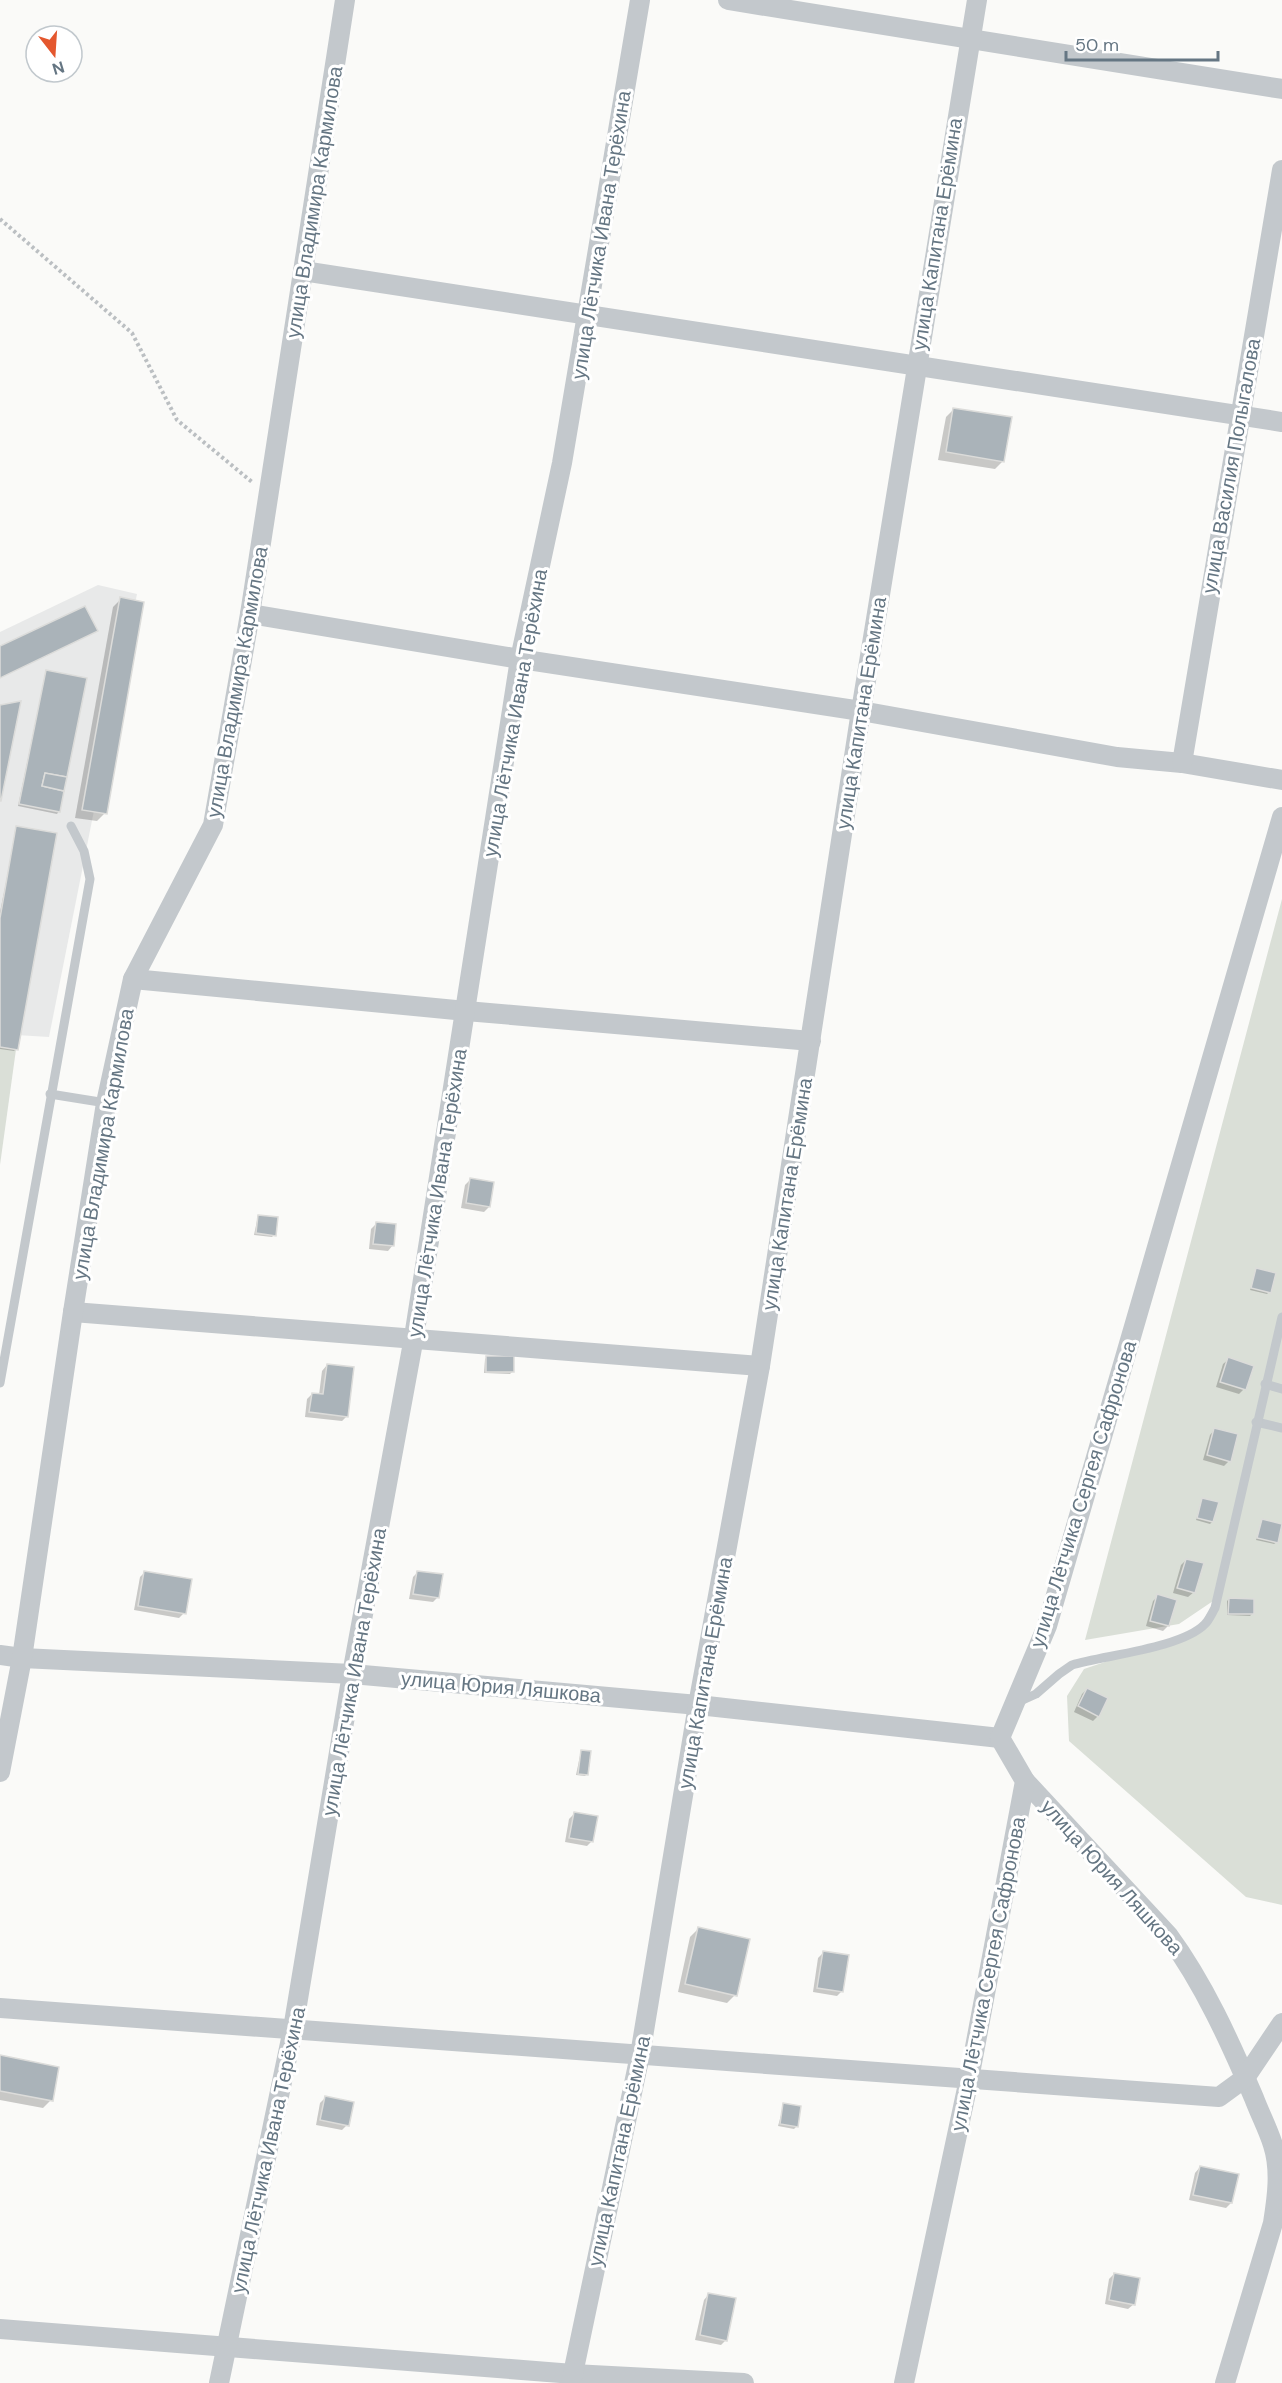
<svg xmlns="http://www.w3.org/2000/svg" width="1282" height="2383" font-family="'DM Sans',sans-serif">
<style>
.built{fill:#e8e9e9}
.green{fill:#dadfd7}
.shadow{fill:#0003}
.building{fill:#aab3b9;stroke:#dcdcda;stroke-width:1.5}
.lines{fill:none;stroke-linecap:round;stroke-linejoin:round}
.path{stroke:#bbbfc2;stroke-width:4;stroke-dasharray:3 3;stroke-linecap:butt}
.service{stroke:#c3c8cc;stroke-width:9}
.minor{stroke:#c3c8cc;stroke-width:20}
.labels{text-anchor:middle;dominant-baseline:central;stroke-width:6;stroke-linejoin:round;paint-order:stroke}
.street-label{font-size:20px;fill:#657683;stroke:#fff}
</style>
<rect width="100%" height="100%" fill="#fafaf8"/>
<polygon class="built" points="98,585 137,594 49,1037 0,1034 0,632"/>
<g class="green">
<polygon points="1282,899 1282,1905 1246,1897 1069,1741 1067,1696 1084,1669 1197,1631 1216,1599 1179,1624 1085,1640"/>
<polygon points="0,1033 18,1035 0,1165"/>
</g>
<g class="shadow">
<polygon points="954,409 1003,461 995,469 938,460 946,417"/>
<polygon points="121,599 105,813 97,821 75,818 113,607"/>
<polygon points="46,672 59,811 57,814 18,806"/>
<polygon points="17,828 16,1049 14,1051 0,1049 0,912"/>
<polygon points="470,1180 489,1207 484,1212 461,1208 465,1185"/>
<polygon points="258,1216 274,1235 272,1237 254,1235"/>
<polygon points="376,1224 393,1245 388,1251 369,1249 371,1229"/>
<polygon points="1257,1270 1269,1292 1267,1294 1250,1290"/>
<polygon points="487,1357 512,1372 510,1374 484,1373 485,1359"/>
<polygon points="1229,1359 1244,1389 1239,1394 1216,1387 1223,1364"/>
<polygon points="327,1365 347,1416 342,1421 305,1417 307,1399 312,1394 319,1395 322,1371"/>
<polygon points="1215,1429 1229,1461 1224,1466 1203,1460 1210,1435"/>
<polygon points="1202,1499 1212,1522 1210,1524 1196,1520"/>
<polygon points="1263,1520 1277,1542 1274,1544 1256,1540"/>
<polygon points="1186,1560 1194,1592 1188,1597 1173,1593 1181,1565"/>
<polygon points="145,1572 184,1613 179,1618 134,1610 140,1577"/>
<polygon points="418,1572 438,1597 433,1602 409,1599 413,1577"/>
<polygon points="1158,1596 1168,1626 1163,1631 1146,1626 1153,1601"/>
<polygon points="1229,1599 1252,1614 1250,1616 1227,1615 1227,1601"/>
<polygon points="1087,1689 1098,1716 1093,1721 1074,1712 1082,1694"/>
<polygon points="581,1751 587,1774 585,1776 576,1775"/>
<polygon points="574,1814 592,1841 587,1846 565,1842 569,1819"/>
<polygon points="698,1929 735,1995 727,2003 678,1992 690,1937"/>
<polygon points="823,1953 842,1991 837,1996 813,1992 818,1958"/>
<polygon points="0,2057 51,2100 43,2108 0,2100"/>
<polygon points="325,2098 347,2125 342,2130 316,2125 320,2103"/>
<polygon points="784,2105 796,2127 794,2129 778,2126"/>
<polygon points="1200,2167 1231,2203 1226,2208 1189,2200 1195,2173"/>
<polygon points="1114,2274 1134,2304 1128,2309 1105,2304 1109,2279"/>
<polygon points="709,2294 726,2340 721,2345 695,2340 704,2300"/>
</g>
<g class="building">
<polygon points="953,408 1012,417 1004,462 946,452"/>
<polygon points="120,597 144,602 107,814 82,810"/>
<polygon points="85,606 98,631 0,678 0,646"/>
<polygon points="46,670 87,678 67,777 45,773 42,786 64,791 60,812 19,804"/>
<polygon points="21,701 1,801 0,801 0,705"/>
<polygon points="45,773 67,777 64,791 42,786"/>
<polygon points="16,826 57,833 18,1050 0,1047 0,918"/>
<polygon points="470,1178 494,1182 490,1207 466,1203"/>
<polygon points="258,1215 278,1217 276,1236 256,1233"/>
<polygon points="376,1222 396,1224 394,1246 373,1244"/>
<polygon points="1256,1268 1276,1273 1271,1293 1251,1288"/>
<rect x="486" y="1356" width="28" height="16"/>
<polygon points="1228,1357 1254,1366 1246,1390 1220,1382"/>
<polygon points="327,1364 354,1367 348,1417 309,1412 312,1393 323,1394"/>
<polygon points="1214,1428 1238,1434 1231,1462 1207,1455"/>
<polygon points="1202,1498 1219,1502 1213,1522 1197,1518"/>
<polygon points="1262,1519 1282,1524 1278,1543 1257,1538"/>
<polygon points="1186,1559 1204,1563 1195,1593 1177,1588"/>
<polygon points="144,1571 192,1579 186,1614 138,1606"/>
<polygon points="417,1571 443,1574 439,1598 413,1594"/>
<polygon points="1157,1594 1177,1600 1169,1626 1150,1621"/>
<polygon points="1229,1598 1254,1599 1254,1614 1228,1614"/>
<polygon points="1087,1688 1108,1698 1099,1717 1078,1706"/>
<polygon points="581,1750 591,1751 588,1775 578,1774"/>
<polygon points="574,1812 598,1816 593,1842 569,1838"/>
<polygon points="698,1927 750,1939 737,1996 685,1984"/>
<polygon points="823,1951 849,1955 843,1992 817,1988"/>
<polygon points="0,2055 59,2067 53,2101 0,2091"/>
<polygon points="325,2096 354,2102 349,2126 320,2120"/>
<polygon points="783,2103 801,2106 798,2127 780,2124"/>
<polygon points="1200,2166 1239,2174 1232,2203 1193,2195"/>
<polygon points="1114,2273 1140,2278 1135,2305 1109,2300"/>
<polygon points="708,2293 736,2298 727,2341 700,2335"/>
</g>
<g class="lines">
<polyline class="path" points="0,219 132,333 177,420 252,482"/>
<g class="service">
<polyline points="50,1094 106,1103"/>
<polyline points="0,1383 90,879 84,851 71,826"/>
<polyline points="1265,1384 1282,1389"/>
<polyline points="1256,1422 1282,1428"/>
<path d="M1016,1703L1036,1694L1059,1674L1072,1665C1106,1655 1182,1648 1205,1624C1209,1620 1212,1613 1215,1608L1282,1317"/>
</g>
<g class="minor">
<polyline points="728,0 1282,89"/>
<polyline points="303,271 1282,422"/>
<polyline points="250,614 520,659 861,711 1117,757 1182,763 1282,780"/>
<polyline points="1182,763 1282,170"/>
<polyline points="133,979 466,1011 811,1041"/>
<polyline points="73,1312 760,1366"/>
<polyline points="0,1655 22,1658 352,1674 698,1705 1000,1738"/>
<polyline points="0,1772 22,1658 73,1312 106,1103 133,979 213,825 250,614 345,0"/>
<path d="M1025,1781L1168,1935C1204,1984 1230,2042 1254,2098C1260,2114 1268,2129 1273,2145C1281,2170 1277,2198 1273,2223L1225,2383"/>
<polyline points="0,2008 1219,2097 1245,2078 1282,2023"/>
<polyline points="0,2329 573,2374 744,2383"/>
<polyline points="219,2383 293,2029 352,1674 414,1337 520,659 562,463 640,0"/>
<polyline points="571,2383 640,2055 698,1705 760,1366 861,711 977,0"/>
<polyline points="904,2383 969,2079 1025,1781 1000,1738 1047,1626 1282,817"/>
</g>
</g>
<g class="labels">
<g class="street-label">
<text transform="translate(314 202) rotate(-81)">улица Владимира Кармилова</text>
<text transform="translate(937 234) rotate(-81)">улица Капитана Ерёмина</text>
<text transform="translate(601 235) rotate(-81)">улица Лётчика Ивана Терёхина</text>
<text transform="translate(1231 466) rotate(-80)">улица Василия Полыгалова</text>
<text transform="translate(237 682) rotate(-80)">улица Владимира Кармилова</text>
<text transform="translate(515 713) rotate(-80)">улица Лётчика Ивана Терёхина</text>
<text transform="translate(861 713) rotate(-81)">улица Капитана Ерёмина</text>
<text transform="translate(103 1144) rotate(-80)">улица Владимира Кармилова</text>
<text transform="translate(437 1193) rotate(-81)">улица Лётчика Ивана Терёхина</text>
<text transform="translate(787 1194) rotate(-81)">улица Капитана Ерёмина</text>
<text transform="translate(1083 1494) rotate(-73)">улица Лётчика Сергея Сафронова</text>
<text transform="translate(354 1672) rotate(-80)">улица Лётчика Ивана Терёхина</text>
<text transform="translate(705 1673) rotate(-80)">улица Капитана Ерёмина</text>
<text transform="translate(501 1687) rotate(5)">улица Юрия Ляшкова</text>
<text transform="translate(1112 1877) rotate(48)">улица Юрия Ляшкова</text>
<text transform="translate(988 1974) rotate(-79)">улица Лётчика Сергея Сафронова</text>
<text transform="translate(268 2150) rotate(-78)">улица Лётчика Ивана Терёхина</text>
<text transform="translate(619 2151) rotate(-78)">улица Капитана Ерёмина</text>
</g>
</g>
<g transform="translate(54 54) rotate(163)"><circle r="28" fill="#ffffff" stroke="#c1c8cd" stroke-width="1.5"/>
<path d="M0-4.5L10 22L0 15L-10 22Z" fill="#e4572e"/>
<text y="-9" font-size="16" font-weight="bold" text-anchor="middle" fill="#657683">N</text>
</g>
<path d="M1066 51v9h152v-9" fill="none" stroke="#657683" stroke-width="3"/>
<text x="1075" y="51" font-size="18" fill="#657683" stroke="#ffffff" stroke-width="4.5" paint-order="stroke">50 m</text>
</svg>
